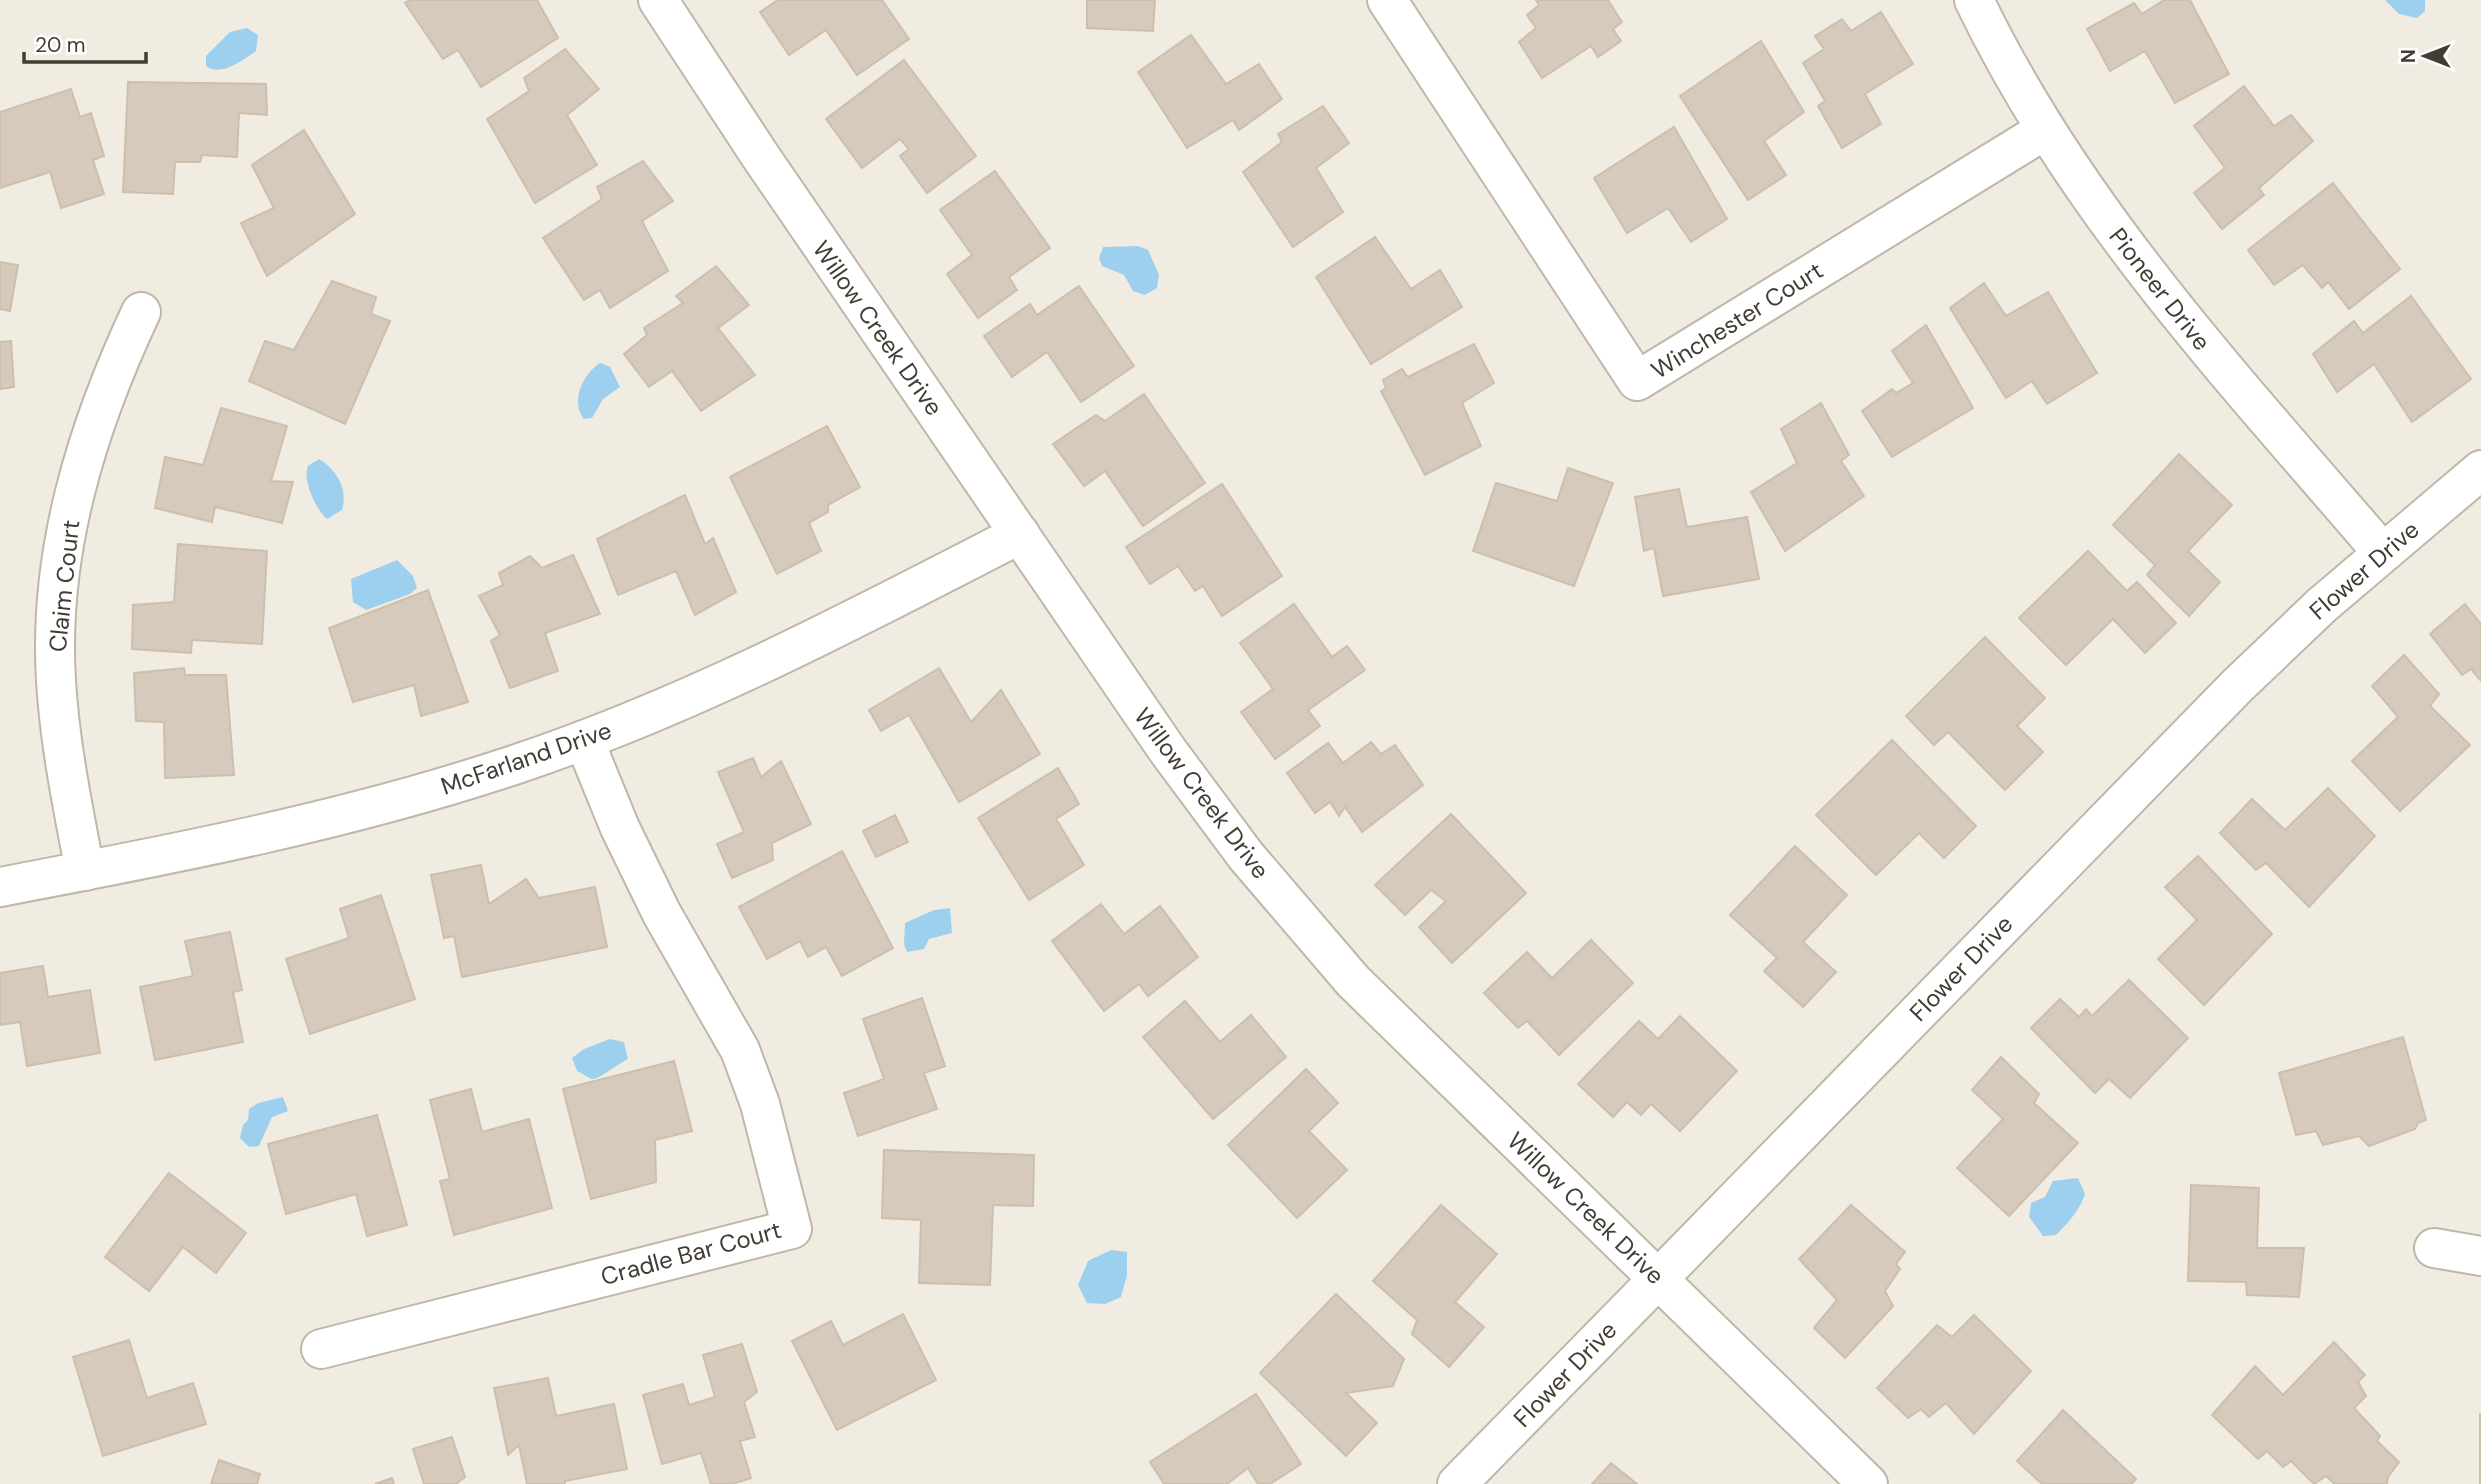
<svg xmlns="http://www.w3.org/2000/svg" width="2481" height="1484" font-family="'DM Sans',sans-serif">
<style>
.water{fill:#9dcfef}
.building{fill:#d5cabb;stroke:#cdbfab;stroke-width:2}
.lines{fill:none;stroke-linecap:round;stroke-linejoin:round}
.minor-casing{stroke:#bfb7a8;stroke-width:42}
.tertiary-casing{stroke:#bfb7a8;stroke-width:42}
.minor{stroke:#fff;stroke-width:38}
.tertiary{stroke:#fff;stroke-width:38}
.labels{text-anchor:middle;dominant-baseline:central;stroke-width:7;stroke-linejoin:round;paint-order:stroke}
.street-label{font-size:24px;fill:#423c33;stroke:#fff}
</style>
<rect width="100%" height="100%" fill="#f1ece2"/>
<g class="water">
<polygon points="2385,0 2425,0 2425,11 2417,18 2399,14"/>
<path d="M247,28L258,35L256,51C243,60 221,77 206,66V56L230,32Z"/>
<polygon points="1138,246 1148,250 1159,275 1157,288 1145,295 1133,291 1124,275 1102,266 1099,258 1103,247"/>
<path d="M600,363L610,367L620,387L603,399L592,418L584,419C570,401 583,374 600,363Z"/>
<path d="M319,459C337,470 348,489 342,510L327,519C316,510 302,480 308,466Z"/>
<polygon points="397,560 413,576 417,588 410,594 366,610 353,602 351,579"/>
<polygon points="950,908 952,933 929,939 924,949 907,952 904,944 905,923 934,910"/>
<path d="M610,1039L624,1042L628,1059C619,1063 598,1080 592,1079C588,1078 582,1073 577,1071L572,1058L584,1049Z"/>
<polygon points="283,1097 288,1111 272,1117 259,1146 249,1147 240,1138 243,1125 248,1120 249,1109 258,1103"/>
<path d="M2078,1178L2085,1194C2080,1210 2068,1223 2056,1235L2043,1236L2029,1217L2031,1203L2045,1197L2053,1181Z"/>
<polygon points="1111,1250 1127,1252 1127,1275 1121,1297 1105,1304 1087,1303 1078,1285 1088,1261"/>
</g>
<g class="building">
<polygon points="410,0 537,0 558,38 481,87 458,50 443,59 405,3"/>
<polygon points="778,0 882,0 909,39 857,75 826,30 789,55 760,12"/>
<polygon points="1087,0 1155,0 1153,31 1087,28"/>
<polygon points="1536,0 1608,0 1622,22 1613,29 1621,41 1598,57 1591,46 1542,78 1519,42 1536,28 1527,15 1539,5"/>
<polygon points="2164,0 2190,0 2229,74 2175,103 2145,51 2110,71 2087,29 2134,3 2142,14"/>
<polygon points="1881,12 1913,64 1865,94 1881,124 1842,148 1818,106 1825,101 1803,63 1824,49 1815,36 1842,19 1851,31"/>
<polygon points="1191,35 1226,84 1259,64 1282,99 1239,130 1233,120 1187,148 1138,72"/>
<polygon points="1761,41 1804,112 1764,141 1786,175 1748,200 1680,96"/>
<polygon points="565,49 599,89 567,115 597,165 535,203 487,119 529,91 524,78"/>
<polygon points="904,60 976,156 927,193 900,156 909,149 900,139 862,168 826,119"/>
<polygon points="128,82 266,84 267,115 239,113 237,157 202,155 200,162 175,162 173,194 123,192"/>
<polygon points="2244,86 2274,126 2291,115 2313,141 2259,188 2264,195 2222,229 2194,193 2225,168 2194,126"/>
<polygon points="71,89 80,117 91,113 104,156 93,160 104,194 61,208 50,172 0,188 0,112"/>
<polygon points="1323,106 1349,143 1316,168 1343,212 1293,247 1243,172 1282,142 1278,134"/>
<polygon points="1674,127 1727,219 1691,242 1668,208 1627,233 1594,178"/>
<polygon points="304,130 355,214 267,276 241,223 274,208 252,165"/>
<polygon points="643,161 673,201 642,221 668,271 610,308 600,290 584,300 543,238 602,199 597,187"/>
<polygon points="995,171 1050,248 1009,277 1017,290 978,318 947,274 972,255 940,210"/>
<polygon points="2333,183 2400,269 2349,309 2328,282 2322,288 2303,265 2274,285 2248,250"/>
<polygon points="1375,237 1411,289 1440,270 1462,307 1371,364 1316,277"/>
<polygon points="0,262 18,265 10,311 0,309"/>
<polygon points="716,266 749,305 718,328 755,375 701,411 672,371 649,387 624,354 647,335 644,328 683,303 676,296"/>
<polygon points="332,281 376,297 371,314 390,321 345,424 249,381 265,341 294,350"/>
<polygon points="1984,283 2006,316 2048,292 2097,373 2047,404 2032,381 2006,398 1950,308"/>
<polygon points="1079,286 1134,366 1081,402 1047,352 1012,377 984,336 1030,304 1037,315"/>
<polygon points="2411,296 2471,379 2412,422 2374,364 2337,392 2313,354 2354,321 2363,333"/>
<polygon points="1926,325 1973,408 1892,457 1862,411 1892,389 1896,393 1913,383 1892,351"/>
<polygon points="11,341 14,387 0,389 0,342"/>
<polygon points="1474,344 1494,383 1462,403 1481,446 1425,475 1381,391 1386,388 1383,380 1402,369 1408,377"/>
<polygon points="1144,394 1205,483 1143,526 1105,471 1084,486 1053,444 1096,415 1105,421"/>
<polygon points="1821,403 1849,455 1841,461 1864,496 1785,551 1751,492 1797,463 1781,429"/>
<polygon points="221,408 287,426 271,481 293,482 282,523 215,507 212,522 155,508 165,457 203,465"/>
<polygon points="827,426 860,487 828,505 828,512 809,523 821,551 777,574 730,477"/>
<polygon points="2179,454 2232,505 2188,551 2220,582 2189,616 2147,575 2155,565 2113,525"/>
<polygon points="1568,468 1613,483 1574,586 1473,551 1496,483 1557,501"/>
<polygon points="1222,484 1282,576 1222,616 1203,586 1195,591 1178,566 1150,584 1126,547"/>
<polygon points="1679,489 1687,527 1747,517 1759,579 1663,596 1654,548 1644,551 1635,497"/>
<polygon points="685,495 705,544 713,538 736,592 695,615 676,571 618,595 597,539"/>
<polygon points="178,544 267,551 262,644 192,640 191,653 132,649 133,605 174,602"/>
<polygon points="2088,551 2127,591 2137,582 2176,623 2145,653 2113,619 2066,665 2019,618"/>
<polygon points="573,555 600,614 545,633 558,671 510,688 491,641 500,635 479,596 503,585 499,573 530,556 542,568"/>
<polygon points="428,590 468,702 421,716 414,685 353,702 329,628"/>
<polygon points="1294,604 1332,657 1347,646 1365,670 1308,710 1320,726 1275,759 1241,712 1273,689 1240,643"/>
<polygon points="2465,604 2481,624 2481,681 2471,669 2462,675 2430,634"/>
<polygon points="1985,637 2045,698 2017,726 2043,752 2005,790 1948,732 1934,745 1906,716"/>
<polygon points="2404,655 2439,694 2430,706 2470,745 2400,811 2352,761 2398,717 2372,686"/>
<polygon points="184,668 185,675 226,675 234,775 165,778 164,722 136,721 134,673"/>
<polygon points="939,668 971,722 1001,690 1040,754 959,802 909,715 881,731 869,710"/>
<polygon points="1892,740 1976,826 1944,858 1919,833 1876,875 1816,815"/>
<polygon points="1371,742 1381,754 1395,745 1423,785 1362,832 1345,807 1339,816 1330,802 1315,813 1287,773 1328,743 1343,763"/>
<polygon points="753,758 761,777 781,761 811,824 772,843 773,860 732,878 717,844 744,832 718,772"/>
<polygon points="1058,768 1079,804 1056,819 1084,865 1029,900 978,818"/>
<polygon points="2328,788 2375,836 2309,907 2266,863 2256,870 2220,833 2252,799 2285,830"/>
<polygon points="1451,814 1526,893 1452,963 1419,927 1446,901 1431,890 1405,915 1375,885"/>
<polygon points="895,815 908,842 876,857 863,831"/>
<polygon points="1795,846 1847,895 1803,942 1836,972 1803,1007 1764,971 1777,958 1730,915"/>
<polygon points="842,851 893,948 842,976 826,947 808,957 800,941 767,959 739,907"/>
<polygon points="2198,856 2272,934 2204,1005 2158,959 2197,920 2165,887"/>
<polygon points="481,865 489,904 526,879 539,898 595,887 607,947 462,977 454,936 444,938 431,875"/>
<polygon points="381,895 415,999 310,1034 286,959 349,938 340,909"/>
<polygon points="1101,904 1124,934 1160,906 1198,957 1148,996 1139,984 1104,1011 1052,941"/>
<polygon points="230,932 242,990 233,992 243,1042 155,1060 140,987 193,976 185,941"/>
<polygon points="1591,940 1633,983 1559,1055 1527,1021 1518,1028 1484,993 1527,952 1552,978"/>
<polygon points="43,966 48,997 90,990 100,1053 27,1066 20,1022 0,1025 0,973"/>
<polygon points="2129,980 2188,1038 2130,1098 2109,1079 2095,1093 2031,1028 2060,999 2079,1017 2086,1009 2092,1016"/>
<polygon points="922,998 945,1066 924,1073 937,1109 858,1136 844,1093 884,1079 863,1019"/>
<polygon points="1185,1001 1220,1042 1251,1015 1286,1057 1213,1119 1143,1037"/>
<polygon points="1680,1016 1737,1071 1680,1131 1651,1104 1641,1115 1627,1102 1613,1117 1578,1084 1639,1021 1658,1039"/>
<polygon points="2403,1037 2426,1120 2418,1123 2415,1129 2369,1146 2359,1136 2323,1145 2316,1131 2296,1135 2279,1073"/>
<polygon points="2001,1057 2039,1094 2034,1103 2078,1143 2009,1216 1957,1168 2003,1119 1972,1090"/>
<polygon points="674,1061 692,1131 655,1140 656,1182 591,1199 563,1089"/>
<polygon points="1306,1069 1338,1103 1309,1131 1347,1170 1297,1218 1228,1145"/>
<polygon points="471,1089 482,1132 529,1119 552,1208 454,1235 440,1181 450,1179 430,1100"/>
<polygon points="377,1115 407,1225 367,1236 356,1194 286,1214 268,1144"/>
<polygon points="884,1150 1034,1155 1033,1206 993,1205 990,1285 919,1283 921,1220 882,1218"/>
<polygon points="169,1173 246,1233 216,1273 183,1247 149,1291 105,1257"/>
<polygon points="2191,1185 2259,1188 2257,1248 2304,1248 2299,1297 2247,1295 2246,1282 2188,1281"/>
<polygon points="1441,1205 1497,1254 1455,1302 1484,1327 1449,1367 1412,1334 1417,1320 1373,1281"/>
<polygon points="1851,1205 1905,1252 1896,1264 1900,1269 1885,1291 1893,1306 1845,1358 1814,1328 1837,1300 1799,1259"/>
<polygon points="1336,1294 1404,1359 1393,1386 1346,1393 1377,1423 1346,1456 1260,1373"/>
<polygon points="903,1314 936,1380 837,1430 792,1341 831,1321 843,1345"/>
<polygon points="1974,1315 2031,1371 1974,1434 1946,1403 1929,1417 1921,1409 1908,1418 1877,1388 1937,1325 1952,1337"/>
<polygon points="129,1340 147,1398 193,1383 206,1424 103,1456 73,1357"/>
<polygon points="2334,1342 2365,1375 2358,1382 2366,1396 2354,1408 2380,1436 2377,1441 2399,1462 2388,1477 2387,1484 2335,1484 2326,1476 2314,1484 2291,1461 2283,1467 2267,1451 2258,1459 2212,1415 2255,1366 2283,1395"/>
<polygon points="742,1344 757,1392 744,1402 755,1437 740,1441 751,1478 732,1484 711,1484 701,1453 662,1464 643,1395 683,1384 689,1405 715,1397 703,1355"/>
<polygon points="548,1378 556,1416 614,1404 627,1469 565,1481 565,1484 527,1484 519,1445 508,1455 494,1388"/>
<polygon points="1256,1394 1301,1464 1270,1484 1258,1484 1248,1468 1227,1484 1164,1484 1150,1462"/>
<polygon points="2063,1410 2136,1479 2131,1484 2042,1484 2017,1461"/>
<rect x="2480" y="1414" width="1" height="70"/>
<polygon points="452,1437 465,1477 456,1484 424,1484 413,1449"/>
<polygon points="219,1460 260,1474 257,1484 211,1484"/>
<polygon points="1611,1463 1637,1484 1592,1484"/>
<polygon points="392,1478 394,1484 375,1484"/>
</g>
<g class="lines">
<defs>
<g id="minor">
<polyline points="1387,0 1637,381 2045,130"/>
<path d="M1974,0C2074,209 2233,378 2382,552"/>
<path d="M85,871C73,808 60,746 56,681C48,552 87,427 141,312"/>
<path d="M0,887C174,854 346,821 514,765C691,706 855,619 1020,534"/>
<polyline points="2434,1248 2481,1256"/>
<polyline points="321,1349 792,1229 760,1104 740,1050 662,914 620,828 584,740"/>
<polyline points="1457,1484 1658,1279 1868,1484"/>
</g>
<polyline id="tertiary" points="658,0 761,157 1168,751 1246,856 1353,981 1658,1279 2237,686 2322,605 2481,470"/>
</defs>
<use href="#minor" class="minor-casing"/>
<use href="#tertiary" class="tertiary-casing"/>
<use href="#minor" class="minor"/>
<use href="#tertiary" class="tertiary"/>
</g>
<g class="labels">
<g class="street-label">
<text transform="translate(2160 289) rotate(52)">Pioneer Drive</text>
<text transform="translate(1737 320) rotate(-32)">Winchester Court</text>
<text transform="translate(878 328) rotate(55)">Willow Creek Drive</text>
<text transform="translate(2364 570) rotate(-41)">Flower Drive</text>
<text transform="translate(64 586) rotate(-84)">Claim Court</text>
<text transform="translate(526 758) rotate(-19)">McFarland Drive</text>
<text transform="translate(1202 793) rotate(53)">Willow Creek Drive</text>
<text transform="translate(1961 968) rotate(-46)">Flower Drive</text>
<text transform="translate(1586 1208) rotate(44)">Willow Creek Drive</text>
<text transform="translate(691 1253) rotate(-15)">Cradle Bar Court</text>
<text transform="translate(1565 1374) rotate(-46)">Flower Drive</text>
</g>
</g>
<g transform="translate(2425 56) rotate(270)" stroke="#ffffff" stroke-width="5" paint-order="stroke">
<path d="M0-5L12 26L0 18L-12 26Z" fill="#423c33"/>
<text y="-10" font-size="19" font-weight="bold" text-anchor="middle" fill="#423c33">N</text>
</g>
<path d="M24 52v10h122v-10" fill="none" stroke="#423c33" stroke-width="3.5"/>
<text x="35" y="52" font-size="21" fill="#423c33" stroke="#ffffff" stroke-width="5" paint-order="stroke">20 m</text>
</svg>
